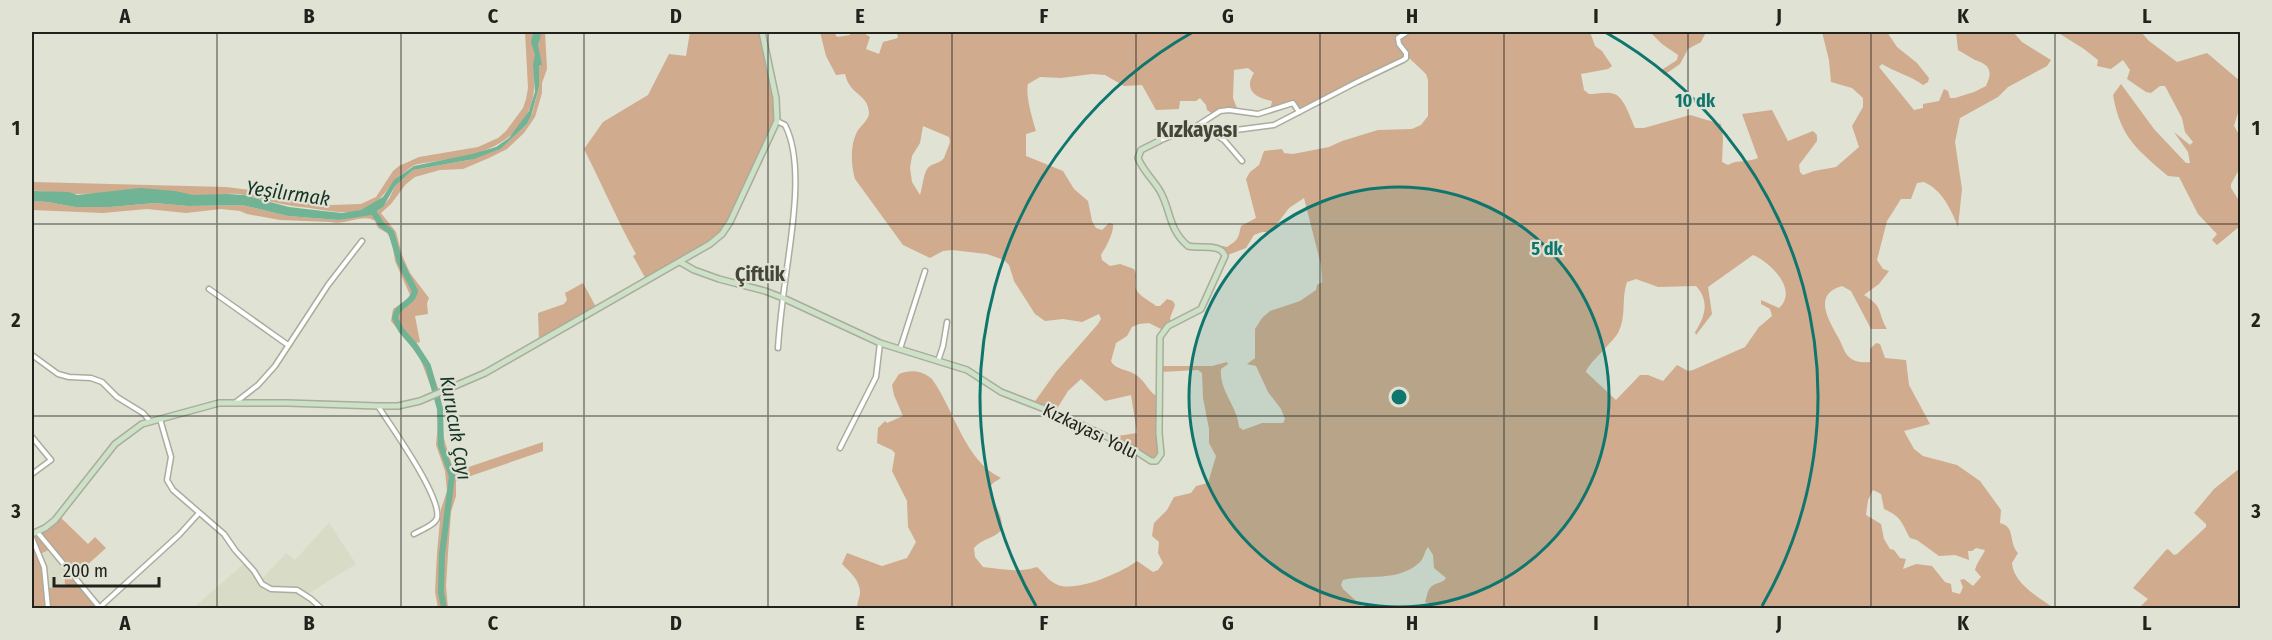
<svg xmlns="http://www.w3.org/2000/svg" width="2272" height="640" font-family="'Fira Sans Condensed',sans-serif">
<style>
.built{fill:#d8dbc5}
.green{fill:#d0ab8d;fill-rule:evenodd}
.water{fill:#70b395}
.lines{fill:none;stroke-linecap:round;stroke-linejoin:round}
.river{stroke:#70b395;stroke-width:6}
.street-casing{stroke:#aaac9e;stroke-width:7}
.secondary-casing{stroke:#aaac9e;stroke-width:8}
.street{stroke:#fff;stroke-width:4}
.secondary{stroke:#cce1c6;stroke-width:5}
.grid{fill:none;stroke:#22221d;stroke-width:1.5;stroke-opacity:0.55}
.ring{fill:none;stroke:#0f766e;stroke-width:3}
.labels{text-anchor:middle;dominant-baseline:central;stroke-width:4.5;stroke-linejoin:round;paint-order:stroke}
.street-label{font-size:18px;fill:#22221d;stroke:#e0e2d4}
.water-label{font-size:20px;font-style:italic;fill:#143427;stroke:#e0e2d4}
.neighbourhood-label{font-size:20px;font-weight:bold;fill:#444539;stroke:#e0e2d4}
.quarter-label{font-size:21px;font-weight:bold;fill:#444539;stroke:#e0e2d4}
.centre{fill:#0f766e;stroke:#e0e2d4;stroke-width:3}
.ring-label{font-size:18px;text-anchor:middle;font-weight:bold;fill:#0f766e;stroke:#e0e2d4;stroke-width:4.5;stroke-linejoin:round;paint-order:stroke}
.neatline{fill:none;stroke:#22221d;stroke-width:2}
.grid-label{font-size:20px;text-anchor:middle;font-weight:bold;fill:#22221d}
</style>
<rect width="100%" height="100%" fill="#e0e2d4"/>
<g class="built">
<polygon points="329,523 356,564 306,595 316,603 310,608 193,608 246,562 260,581 286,553 295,560"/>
<polygon points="51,549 64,564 65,587 46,588 40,555"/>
</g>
<g class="green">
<path d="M525,32H533C530,46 536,48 535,58C533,75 537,93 529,110C510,155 459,157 418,164C413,165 410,168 406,171C384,186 383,209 351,212C336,213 324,210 310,208C288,206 267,201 245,195C228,191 211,198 192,195C177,193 163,190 148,190C123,190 99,194 76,194C60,195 47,190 32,191L33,182L226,187L266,192L290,199L331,205L361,204L376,197L393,171L399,166L419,157L478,147L498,138L506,131L523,108L526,99L528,88Z"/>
<path d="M540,32H545L547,69L542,83V93L535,117L524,133L507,149L489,158L463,169L440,170L415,177L406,184L391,204L381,213L396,232L402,255L410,273L429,298L427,303L428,314L415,316L420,342L416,343L430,365L438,388L443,409V435L454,472L543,442V451L456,481V496L451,512L448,554L446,586L448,608H438L435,592L437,553L441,509L447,491L445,471L436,445L438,423L437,403L420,358L391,321L393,309L407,300L410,295L395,261L392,241L387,233L378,228L375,221C362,213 345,226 331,222L280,220L247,214L240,211L221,209L186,213L147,209L103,213L32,210V201L48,202L75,207H110L155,203L188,206L242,205L288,216L339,220L370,214L379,210L389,199L395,186L413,170L469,160L497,150L506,144L527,124L532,114L539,87V66H541C540,56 535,44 541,35Z"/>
<path d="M690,32H762L776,98L777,121L722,234L647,281L633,256L636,254C617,220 602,184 584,149L603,122L648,95L669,54L686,56Z"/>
<path d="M820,32H834L837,37L850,35L851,32H862L870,37L866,49L879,54L883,42L898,38L897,32H1590L1595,46L1602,51L1612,66L1608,69L1581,74L1584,90L1589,94C1596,94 1608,91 1614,94C1624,96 1631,120 1635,128H1644L1690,115L1721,124L1723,138L1722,162L1728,165C1738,159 1747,163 1758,158L1742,114L1772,110L1788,141L1813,131L1817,135V141L1799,165L1800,172L1803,175L1814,171L1836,167L1859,147L1852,126L1863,107V98L1852,88L1831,82L1829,60L1822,32H1887L1897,47L1917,63L1929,78L1928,82L1923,85C1911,76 1895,72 1882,64L1879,67L1914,110L1923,108V104L1939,101L1944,89L1948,91L1950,98H1955L1974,92L1986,86C1993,71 1990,65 1975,60C1969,57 1964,53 1958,50L1956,32H2013L2022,42L2051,60L2047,66L2008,87L1998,97L1960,118L1955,142L1962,189L1958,227C1951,209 1942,190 1924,182L1917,183L1911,199H1901L1887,221L1877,260L1883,269L1889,271L1879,284L1864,295C1884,307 1877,312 1887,329H1871L1851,291L1842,286C1811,295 1830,322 1839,339C1842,344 1844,352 1848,356C1853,362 1863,363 1870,362V349L1876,343L1880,344L1885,358L1906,360L1909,385L1930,424L1904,431L1914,449L1923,456L1957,465L1980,481L2001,510L2000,523C2016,527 2008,542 2018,553L2012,563C2013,583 2039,598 2054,608H1432V604L1425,602C1427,597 1427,592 1430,588C1435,582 1442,584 1446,578L1434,568L1433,555L1428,547C1424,552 1424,559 1419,563C1398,582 1368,574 1343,580L1341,585L1343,589L1364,608H857C857,603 859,599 860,594C861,581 850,572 842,564L847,553L882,566L907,558L916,542L908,527L907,501L892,471L895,453L892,450L877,443L878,428L885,421L887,423L903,416L894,395L892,385L899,374C911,369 923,371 932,379C955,411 964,460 1001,478L993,483L989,488C992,503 1003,513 1002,529C995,539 982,538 974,548L975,557L983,567C1002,569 1018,573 1037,567C1044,573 1048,581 1058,585C1077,592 1121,573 1137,561L1153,572L1158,570L1163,563L1158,553L1159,542L1152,536L1154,523L1167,510L1174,497L1191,493L1196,486L1208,483L1216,456L1209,443V429L1203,398L1202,373L1198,370L1160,372V366H1212L1227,362L1228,364L1221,369C1219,391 1238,407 1239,427L1243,430L1262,423H1283L1285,419L1281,409L1268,392L1256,366L1247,364L1255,358V329L1262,318L1270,311L1300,301L1316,290L1317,285L1322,282L1321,265L1304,198L1289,208L1271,232H1262L1254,235L1246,248L1225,256L1219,248L1222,246L1227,247C1239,239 1238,239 1241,226L1256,218L1246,179L1250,172L1259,165L1264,151L1282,149L1284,153L1293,154L1329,147L1342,141L1378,130L1412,129L1421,125L1428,116V80L1426,74L1407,56L1299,112L1294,103L1270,111L1272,101C1256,98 1243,90 1254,73L1248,68L1234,70L1233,98L1238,111L1229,110L1213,114L1207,110L1206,105L1200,98L1196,101H1180L1179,109L1156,110L1142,85L1124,86L1105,75L1092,74L1061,78L1040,77L1028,84C1025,95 1033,121 1036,131L1026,134V156L1063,171L1074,189L1088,201L1092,221L1096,228L1102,230L1109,223L1113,224C1114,233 1106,247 1101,255L1102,260L1110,266L1120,264L1134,269C1138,276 1134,281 1136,289C1139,296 1150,301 1156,306H1160L1167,299L1173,301L1175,305L1170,318L1171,324L1163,330L1149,323L1139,324L1132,327L1127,336L1116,343L1111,361C1115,370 1128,369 1136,375C1146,381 1148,393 1160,398L1161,449L1156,461L1111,437L1137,433L1131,395L1105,401L1081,379L1068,391L1055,412L1033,404L1056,372L1098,324L1101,319L1099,314L1082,322L1063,319L1045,321L1035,314L1014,281L1009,265L1004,260L987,254L952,250L943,251L930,258L903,245L855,179C851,166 850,145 857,132C860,126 869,120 869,113C868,93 850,96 845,74L836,75L826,56ZM923,126L949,137L950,142L944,158C940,163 935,163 930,166C923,171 923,187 920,195L912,182L910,168L912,156L920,143ZM1753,255C1770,262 1799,290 1779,308L1761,300V304L1770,309L1772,316L1759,327L1745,347L1693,370L1688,371L1677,365L1663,381L1648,375H1640L1616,400L1586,372C1587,365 1612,343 1618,333C1627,316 1621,299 1627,282L1636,279L1658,287L1696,286C1710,301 1705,317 1695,332L1696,335L1712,314L1708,287ZM1873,490L1881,494L1884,509C1902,517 1901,522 1910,538L1917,540L1939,556L1955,555L1969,560L1968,551H1972L1976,548L1985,550C1982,557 1977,562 1975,570L1981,577L1973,586L1964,579L1960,580L1963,587L1960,594L1952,592L1951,584L1945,582L1932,566L1916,564L1903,569L1906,559L1900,558L1894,550L1890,549L1884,539L1881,524L1866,515L1868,500Z"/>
<polygon points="1650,32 1706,32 1701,42 1688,49 1680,64 1664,75 1660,71 1677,60 1678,55 1662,44"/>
<path d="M2057,32H2141L2149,41L2177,62L2207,53L2240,81V106L2234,126L2240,136V168L2231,184V188L2240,202V226L2217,245L2212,240L2217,234L2198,214L2179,177L2168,176L2162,171C2133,146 2120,134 2113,95L2121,84L2154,129L2186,163H2190L2188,152L2174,132L2190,145L2193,142L2185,132L2182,118L2165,86H2160L2151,93L2146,92L2127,79L2130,70L2123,60L2111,69L2097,66L2098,60L2084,49Z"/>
<polygon points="583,283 597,309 539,342 538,313 564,304 567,300 565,293"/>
<polygon points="2240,468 2240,608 2139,608 2148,599 2133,588 2166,550 2168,549 2174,555 2177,554 2206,527 2206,524 2194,513 2214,489"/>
<path d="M58,515L88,544L95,537L106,548L75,576L101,608H32V534L38,533ZM51,549L64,564L65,587L46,588L40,554Z"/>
</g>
<polygon class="water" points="533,32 540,32 541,35 538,45 542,65 539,66 539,87 531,116 527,124 506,144 500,149 474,159 413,170 395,186 383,207 371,215 339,220 288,216 242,205 188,206 155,203 110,207 75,207 48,202 32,201 32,191 34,191 69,192 77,195 140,188 175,191 193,195 227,194 244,195 289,207 323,211 342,213 361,210 383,197 394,180 414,166 472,154 496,147 509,138 529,111 535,92 533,64 535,55 531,42"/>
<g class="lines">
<path class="river" d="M372,210L382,225L391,232L400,262L415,291C412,305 397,304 395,318L401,330L415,346L428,366L440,409L441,446L452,476L442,554L441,592L444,608"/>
<defs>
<g id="street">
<path d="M777,121L785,125C807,167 788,251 783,298C781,314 779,331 778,348"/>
<polyline points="1189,131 1220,111 1229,110 1258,114 1293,103 1299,112"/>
<polyline points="1214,134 1224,140 1242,161"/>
<polyline points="1159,141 1176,134 1189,131 1213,133 1274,125 1357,82 1403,60 1406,58 1406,53 1399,44 1398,38 1407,32"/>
<polyline points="209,289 288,345"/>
<polyline points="900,349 925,271"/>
<polyline points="32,355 58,374 69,377 91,378 102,382 117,397 143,413 150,421"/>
<polyline points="938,361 943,346 947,322"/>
<polyline points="236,402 258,385 275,366 328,285 362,241"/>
<path d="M378,406C390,425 442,497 437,518C435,525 421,530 414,534"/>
<polyline points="160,419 171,457 167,480 173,490 224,534 235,550 254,571 262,584 271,589 297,590 311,599 321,608"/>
<polyline points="32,437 51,460 32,474"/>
<polyline points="840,448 876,377 880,343"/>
<polyline points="38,533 100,608"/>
<polyline points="32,538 44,567 48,608"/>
<polyline points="99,608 179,535 199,513"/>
</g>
<g id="secondary">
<path d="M680,262L694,270L719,279L765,291L783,298L880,343L967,370L1001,392L1065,417L1131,448L1151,461H1156L1161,454L1159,433L1160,337L1168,326L1201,309L1225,256C1221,243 1200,249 1188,246C1168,229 1171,210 1160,191C1153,179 1143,171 1138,158L1141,150L1159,141"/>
<polyline points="32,534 45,528 55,520 115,444 142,424 219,403 288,403 378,406 398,406 420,401 485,373 710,244 722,234 730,222 777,121 776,98 762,32"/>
</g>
</defs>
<use href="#street" class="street-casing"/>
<use href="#secondary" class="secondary-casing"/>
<use href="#street" class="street"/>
<use href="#secondary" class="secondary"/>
</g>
<path class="grid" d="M217,32V608M401,32V608M584,32V608M768,32V608M952,32V608M1136,32V608M1320,32V608M1504,32V608M1688,32V608M1871,32V608M2055,32V608M32,224H2240M32,416H2240"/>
<circle cx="1399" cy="397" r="210" fill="#0f766e" fill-opacity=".12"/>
<g class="ring">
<circle cx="1399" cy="397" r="210"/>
<path d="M1036 606A419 419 0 0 1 1193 32M1605 32A419 419 0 0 1 1762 606"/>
</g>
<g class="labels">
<g class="street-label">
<text transform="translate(1090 431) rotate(26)">Kızkayası Yolu</text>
</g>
<g class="water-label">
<text transform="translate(288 193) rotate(8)">Yeşilırmak</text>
<text transform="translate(456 428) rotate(80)">Kurucuk Çayı</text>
</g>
<g class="neighbourhood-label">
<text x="760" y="274">Çiftlik</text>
</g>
<g class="quarter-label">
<text x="1197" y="130">Kızkayası</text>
</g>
</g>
<circle cx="1399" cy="397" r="9" class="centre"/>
<g class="ring-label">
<text x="1695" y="107">10 dk</text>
<text x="1547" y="255">5 dk</text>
</g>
<rect width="2272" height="640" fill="none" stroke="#e0e2d4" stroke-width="66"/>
<path d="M54 577v9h105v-9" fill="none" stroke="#22221d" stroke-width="3"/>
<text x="63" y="577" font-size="18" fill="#22221d" stroke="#e0e2d4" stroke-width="4.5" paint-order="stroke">200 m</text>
<rect x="33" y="33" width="2206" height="574" class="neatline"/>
<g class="grid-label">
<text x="125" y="23">A</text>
<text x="309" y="23">B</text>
<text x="493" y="23">C</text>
<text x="676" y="23">D</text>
<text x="860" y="23">E</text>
<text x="1044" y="23">F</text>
<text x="1228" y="23">G</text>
<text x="1412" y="23">H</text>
<text x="1596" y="23">I</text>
<text x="1779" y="23">J</text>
<text x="1963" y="23">K</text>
<text x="2147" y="23">L</text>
<text x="16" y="135">1</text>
<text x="2256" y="135">1</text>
<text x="16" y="327">2</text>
<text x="2256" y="327">2</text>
<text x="16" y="518">3</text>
<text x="2256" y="518">3</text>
<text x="125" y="630">A</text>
<text x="309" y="630">B</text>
<text x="493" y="630">C</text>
<text x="676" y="630">D</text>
<text x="860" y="630">E</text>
<text x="1044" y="630">F</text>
<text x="1228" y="630">G</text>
<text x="1412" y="630">H</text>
<text x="1596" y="630">I</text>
<text x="1779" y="630">J</text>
<text x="1963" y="630">K</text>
<text x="2147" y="630">L</text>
</g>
</svg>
